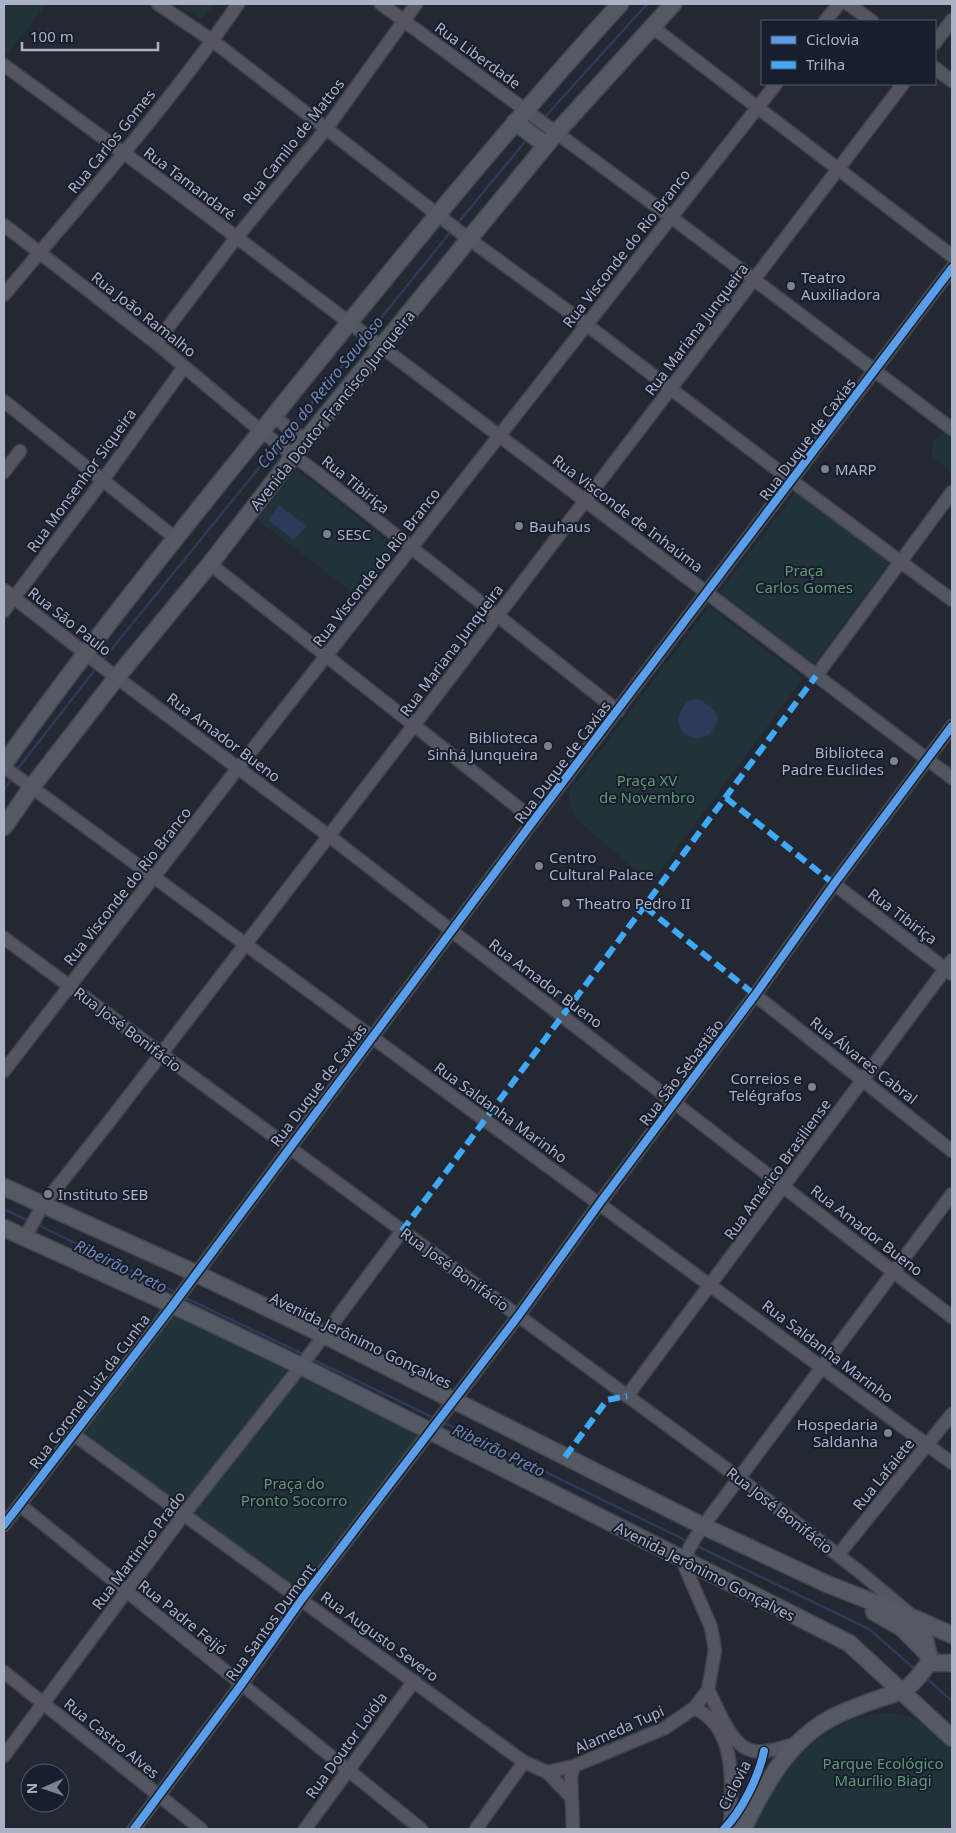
<svg xmlns="http://www.w3.org/2000/svg" width="956" height="1833" font-family="'Noto Sans',sans-serif">
<style>
.green{fill:#213238}
.water{fill:#2d3b5b}
.lines{fill:none;stroke-linecap:round;stroke-linejoin:round}
.stream{stroke:#2d3b5b;stroke-width:2.5}
.minor-casing{stroke:#40434c;stroke-width:15}
.major-casing{stroke:#41454f;stroke-width:19}
.minor{stroke:#535661;stroke-width:12}
.major{stroke:#555963;stroke-width:16}
.quiet{stroke:#3fa9f5;stroke-width:6;stroke-dasharray:12 6;stroke-linecap:butt}
.cycleway-casing{stroke:#171e2d;stroke-width:11}
.cycleway{stroke:#5a9eea;stroke-width:8}
.poi-dot{fill:#7c8292;stroke:#171e2d;stroke-width:2}
.labels{text-anchor:middle;dominant-baseline:central;stroke-width:4;stroke-linejoin:round;paint-order:stroke}
.street-label{font-size:15px;fill:#abb2c6;stroke:#171e2d}
.poi-label{font-size:15px;fill:#abb2c6;stroke:#171e2d;text-anchor:start}
.park-label{font-size:15px;fill:#619874;stroke:#171e2d}
.water-label{font-size:16px;font-style:italic;fill:#7185b1;stroke:#171e2d}
</style>
<rect width="100%" height="100%" fill="#242832"/>
<g class="green">
<polygon points="4,4 47,4 6,55 4,53"/>
<polygon points="176,4 215,4 201,19"/>
<polygon points="944,433 952,439 952,473 931,456 933,440"/>
<polygon points="296,471 299,471 397,549 359,598 257,519"/>
<polygon points="795,493 889,563 814,664 720,592"/>
<polygon points="709,607 803,678 651,883 576,819 570,805 569,792"/>
<polygon points="173,1311 295,1368 184,1507 80,1432"/>
<polygon points="302,1371 424,1435 302,1593 190,1512"/>
<path d="M898,1713C921,1719 935,1735 952,1750V1829H754C762,1813 768,1795 778,1780C798,1750 838,1719 875,1714C882,1713 890,1714 898,1713Z"/>
</g>
<g class="water">
<polygon points="279,505 306,526 294,540 268,520"/>
<path d="M695,699C700,699 702,701 706,704C723,714 719,722 708,736L707,735C696,746 667,729 683,708C686,703 689,700 695,699Z"/>
</g>
<g class="lines">
<g class="stream">
<polyline points="544,118 647,4"/>
<polyline points="457,224 528,138"/>
<polyline points="369,333 452,230"/>
<polyline points="293,426 364,339"/>
<polyline points="280,441 288,432"/>
<polyline points="102,661 275,448"/>
<polyline points="16,771 97,667"/>
<polyline points="4,789 12,778"/>
<polyline points="4,1209 29,1221"/>
<polyline points="36,1224 177,1293"/>
<polyline points="184,1297 305,1355"/>
<polyline points="312,1359 436,1419"/>
<polyline points="443,1422 687,1541"/>
<polyline points="695,1545 869,1629 917,1671"/>
<polyline points="925,1677 952,1701"/>
</g>
<defs>
<g id="minor">
<polyline points="158,4 213,41 469,239 587,325 792,481 952,600"/>
<polyline points="381,4 671,217 952,429"/>
<polyline points="848,4 872,21"/>
<polyline points="825,21 839,4"/>
<polyline points="651,26 952,256"/>
<polyline points="935,43 952,20"/>
<polyline points="4,65 170,187 952,778"/>
<polyline points="935,68 952,81"/>
<polyline points="4,225 156,343 261,431 317,473 618,711"/>
<path d="M4,295C83,200 168,106 238,4"/>
<polyline points="156,343 236,238 326,129 416,4"/>
<polyline points="4,401 175,538"/>
<polyline points="273,416 305,441"/>
<polyline points="4,472 20,451"/>
<polyline points="210,564 534,820"/>
<polyline points="4,590 108,671 329,836 952,1317"/>
<polyline points="4,611 103,480 184,367"/>
<polyline points="816,676 952,492"/>
<polyline points="4,767 952,1463"/>
<polyline points="834,884 952,974"/>
<polyline points="4,938 739,1478 861,1573 910,1614"/>
<polyline points="755,995 952,1151"/>
<polyline points="4,1071 238,768 776,84"/>
<polyline points="25,1237 43,1205 112,1118 414,725 903,84"/>
<polyline points="627,1396 952,960"/>
<path d="M73,1434L524,1762L547,1772L574,1766L665,1728L694,1708L708,1690L715,1650L711,1627L685,1567C683,1554 696,1537 703,1526L952,1194"/>
<polyline points="20,1505 421,1829"/>
<polyline points="4,1525 173,1305 534,820 952,268"/>
<polyline points="838,1555 952,1414"/>
<polyline points="4,1672 201,1829"/>
<path d="M708,1690C718,1708 731,1748 754,1751C768,1753 784,1747 797,1743"/>
<path d="M694,1708C739,1728 731,1788 730,1829"/>
<polyline points="4,1756 184,1514 301,1366 402,1231"/>
<polyline points="547,1772 571,1797"/>
<polyline points="134,1829 241,1685 302,1599 519,1315 599,1204 755,995 834,884 952,726"/>
<polyline points="305,1829 414,1681"/>
<polyline points="476,1829 524,1762"/>
<polyline points="573,1829 571,1776 574,1766"/>
</g>
<g id="major">
<polyline points="515,122 546,145"/>
<path d="M4,764C85,650 172,542 260,433C377,288 494,142 620,4"/>
<polyline points="4,827 31,788 117,677 210,564 305,441 469,239 557,132 673,4"/>
<polyline points="4,1187 195,1273 324,1335 703,1526 827,1584 916,1619 952,1635"/>
<polyline points="4,1228 173,1305 301,1366 849,1643 952,1738"/>
<polyline points="874,1612 902,1628 929,1655"/>
<polyline points="929,1663 952,1663"/>
<path d="M743,1829C765,1784 789,1739 835,1716C850,1709 866,1703 881,1698C891,1695 902,1692 909,1686C917,1680 923,1670 929,1663C928,1646 925,1633 916,1619"/>
</g>
</defs>
<use href="#minor" class="minor-casing"/>
<use href="#major" class="major-casing"/>
<use href="#minor" class="minor"/>
<use href="#major" class="major"/>
<g class="quiet">
<polyline points="726,798 834,884"/>
<polyline points="645,907 755,995"/>
<polyline points="402,1231 816,676"/>
<polyline points="565,1457 607,1400 627,1396"/>
</g>
<defs>
<g id="cycleway">
<polyline points="4,1525 173,1305 534,820 952,268"/>
<polyline points="134,1829 241,1685 302,1599 519,1315 599,1204 755,995 834,884 952,726"/>
<path d="M724,1829C742,1811 759,1776 764,1751"/>
</g>
</defs>
<use href="#cycleway" class="cycleway-casing"/>
<use href="#cycleway" class="cycleway"/>
</g>
<g class="poi-dot">
<circle cx="791" cy="286" r="5"/>
<circle cx="825" cy="469" r="5"/>
<circle cx="519" cy="526" r="5"/>
<circle cx="327" cy="534" r="5"/>
<circle cx="548" cy="746" r="5"/>
<circle cx="894" cy="761" r="5"/>
<circle cx="539" cy="866" r="5"/>
<circle cx="566" cy="903" r="5"/>
<circle cx="812" cy="1087" r="5"/>
<circle cx="48" cy="1194" r="5"/>
<circle cx="888" cy="1433" r="5"/>
</g>
<g class="labels">
<g class="street-label">
<text transform="translate(478 55) rotate(36)">Rua Liberdade</text>
<text transform="translate(111 141) rotate(-51)">Rua Carlos Gomes</text>
<text transform="translate(293 141) rotate(-52)">Rua Camilo de Mattos</text>
<text transform="translate(190 183) rotate(37)">Rua Tamandaré</text>
<text transform="translate(626 248) rotate(-52)">Rua Visconde do Rio Branco</text>
<text transform="translate(144 314) rotate(38)">Rua João Ramalho</text>
<text transform="translate(696 329) rotate(-53)">Rua Mariana Junqueira</text>
<text transform="translate(332 410) rotate(-51)">Avenida Doutor Francisco Junqueira</text>
<text transform="translate(807 439) rotate(-53)">Rua Duque de Caxias</text>
<text transform="translate(81 480) rotate(-54)">Rua Monsenhor Siqueira</text>
<text transform="translate(356 484) rotate(39)">Rua Tibiriça</text>
<text transform="translate(628 513) rotate(37)">Rua Visconde de Inhaúma</text>
<text transform="translate(376 567) rotate(-52)">Rua Visconde do Rio Branco</text>
<text transform="translate(70 621) rotate(38)">Rua São Paulo</text>
<text transform="translate(451 650) rotate(-53)">Rua Mariana Junqueira</text>
<text transform="translate(224 737) rotate(37)">Rua Amador Bueno</text>
<text transform="translate(562 762) rotate(-53)">Rua Duque de Caxias</text>
<text transform="translate(127 886) rotate(-52)">Rua Visconde do Rio Branco</text>
<text transform="translate(903 916) rotate(37)">Rua Tibiriça</text>
<text transform="translate(546 983) rotate(37)">Rua Amador Bueno</text>
<text transform="translate(128 1029) rotate(37)">Rua José Bonifácio</text>
<text transform="translate(864 1060) rotate(38)">Rua Álvares Cabral</text>
<text transform="translate(681 1072) rotate(-53)">Rua São Sebastião</text>
<text transform="translate(318 1085) rotate(-53)">Rua Duque de Caxias</text>
<text transform="translate(501 1112) rotate(36)">Rua Saldanha Marinho</text>
<text transform="translate(777 1169) rotate(-54)">Rua Américo Brasiliense</text>
<text transform="translate(867 1230) rotate(38)">Rua Amador Bueno</text>
<text transform="translate(455 1269) rotate(36)">Rua José Bonifácio</text>
<text transform="translate(361 1340) rotate(26)">Avenida Jerônimo Gonçalves</text>
<text transform="translate(828 1351) rotate(37)">Rua Saldanha Marinho</text>
<text transform="translate(89 1391) rotate(-53)">Rua Coronel Luiz da Cunha</text>
<text transform="translate(883 1474) rotate(-51)">Rua Lafaiete</text>
<text transform="translate(780 1510) rotate(38)">Rua José Bonifácio</text>
<text transform="translate(138 1550) rotate(-53)">Rua Martinico Prado</text>
<text transform="translate(705 1571) rotate(27)">Avenida Jerônimo Gonçalves</text>
<text transform="translate(183 1617) rotate(39)">Rua Padre Feijó</text>
<text transform="translate(270 1622) rotate(-54)">Rua Santos Dumont</text>
<text transform="translate(380 1636) rotate(36)">Rua Augusto Severo</text>
<text transform="translate(619 1729) rotate(-24)">Alameda Tupi</text>
<text transform="translate(112 1738) rotate(39)">Rua Castro Alves</text>
<text transform="translate(346 1745) rotate(-54)">Rua Doutor Loióla</text>
<text transform="translate(734 1785) rotate(-63)">Ciclovia</text>
</g>
<g class="poi-label">
<text x="801" y="277">Teatro<tspan x="801" dy="17">Auxiliadora</tspan></text>
<text x="835" y="469">MARP</text>
<text x="529" y="526">Bauhaus</text>
<text x="337" y="534">SESC</text>
<text x="538" y="737" text-anchor="end">Biblioteca<tspan x="538" dy="17">Sinhá Junqueira</tspan></text>
<text x="884" y="752" text-anchor="end">Biblioteca<tspan x="884" dy="17">Padre Euclides</tspan></text>
<text x="549" y="857">Centro<tspan x="549" dy="17">Cultural Palace</tspan></text>
<text x="576" y="903">Theatro Pedro II</text>
<text x="802" y="1078" text-anchor="end">Correios e<tspan x="802" dy="17">Telégrafos</tspan></text>
<text x="58" y="1194">Instituto SEB</text>
<text x="878" y="1424" text-anchor="end">Hospedaria<tspan x="878" dy="17">Saldanha</tspan></text>
</g>
<g class="park-label">
<text x="804" y="570">Praça<tspan x="804" dy="17">Carlos Gomes</tspan></text>
<text x="647" y="780">Praça XV<tspan x="647" dy="17">de Novembro</tspan></text>
<text x="294" y="1483">Praça do<tspan x="294" dy="17">Pronto Socorro</tspan></text>
<text x="883" y="1763">Parque Ecológico<tspan x="883" dy="17">Maurílio Biagi</tspan></text>
</g>
<g class="water-label">
<text transform="translate(320 392) rotate(-51)">Córrego do Retiro Saudoso</text>
<text transform="translate(121 1266) rotate(26)">Ribeirão Preto</text>
<text transform="translate(499 1450) rotate(26)">Ribeirão Preto</text>
</g>
</g>
<rect width="956" height="1833" fill="none" stroke="#abb2c6" stroke-width="10"/>
<rect x="761" y="20" width="175" height="65" fill="#171e2d" stroke="#52596a"/>
<rect x="771" y="36" width="25" height="8" fill="#5a9eea" stroke="#52596a"/>
<text x="806" y="45" font-size="15" fill="#abb2c6">Ciclovia</text>
<rect x="771" y="61" width="25" height="8" fill="#3fa9f5" stroke="#52596a"/>
<text x="806" y="70" font-size="15" fill="#abb2c6">Trilha</text>
<g transform="translate(45 1788) rotate(268)"><circle r="24" fill="#171e2d" stroke="#52596a"/>
<path d="M0-4L9 19L0 12L-9 19Z" fill="#7c8292"/>
<text y="-8" font-size="14" font-weight="bold" text-anchor="middle" fill="#abb2c6">N</text>
</g>
<path d="M22 42v8h136v-8" fill="none" stroke="#abb2c6" stroke-width="2.5"/>
<text x="30" y="42" font-size="15" fill="#abb2c6" stroke="#171e2d" stroke-width="4" paint-order="stroke">100 m</text>
</svg>
